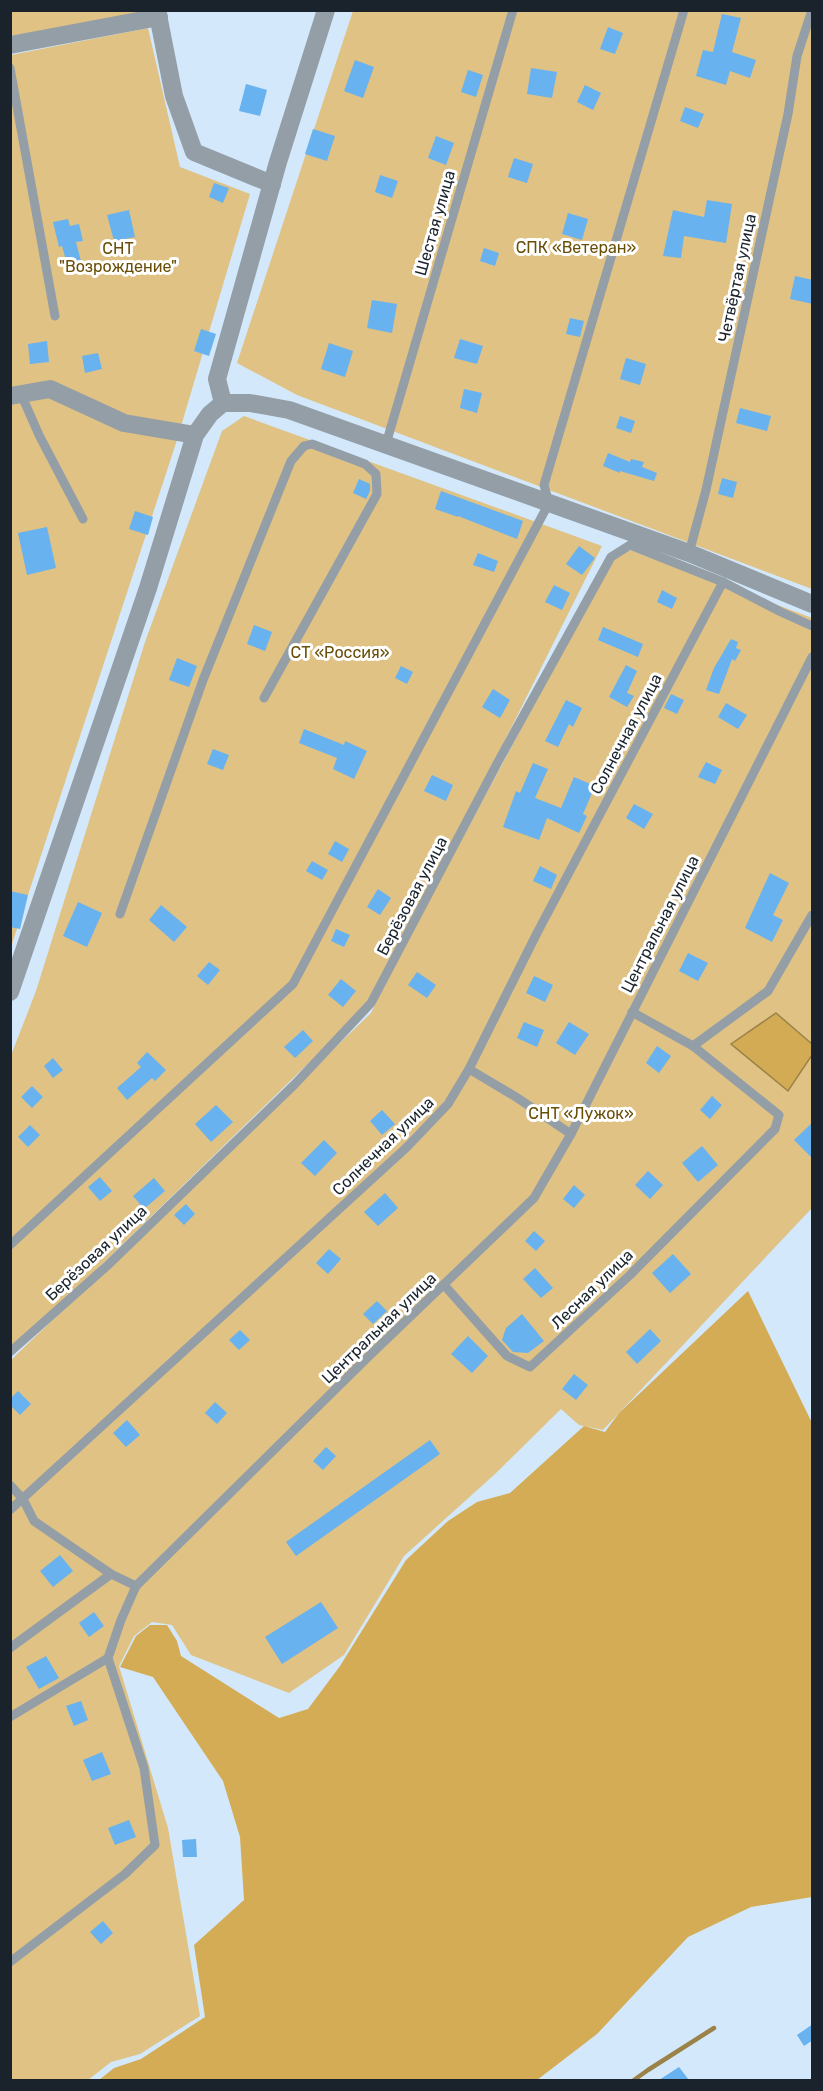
<svg xmlns="http://www.w3.org/2000/svg" width="823" height="2091" font-family="Rubik,sans-serif">
<style>
.green{fill:#dfc284}
.forest{fill:#d3ac55}
.water{fill:#d2ab54;stroke:#9b8248;stroke-width:1.5}
.lines{fill:none;stroke-linecap:round;stroke-linejoin:round}
.stream{stroke:#9b8248;stroke-width:4.5}
.building{fill:#68b2ef}
.lane{stroke:#939ea7;stroke-width:9}
.street{stroke:#939ea7;stroke-width:18}
.labels{text-anchor:middle;dominant-baseline:central;stroke-width:6;stroke-linejoin:round;paint-order:stroke}
.street-label{font-size:16px;fill:#1a232c;stroke:#fff}
.park-label{font-size:16px;fill:#684e06;stroke:#fff}
</style>
<rect width="100%" height="100%" fill="#d3e8fa"/>
<g class="green">
<polygon points="11,11 159,11 11,36"/>
<polygon points="353,11 812,11 812,589 297,395 237,363"/>
<polygon points="148,28 180,167 250,194 176,443 11,947 11,55"/>
<polygon points="244,416 602,546 462,826 365,1008 45,1320 11,1351 10,1058 36,991 145,642 222,431"/>
<polygon points="618,549 633,551 812,618 812,1208 603,1430 579,1425 561,1409 495,1474 404,1556 344,1655 289,1693 191,1655 172,1625 152,1622 134,1636 119,1666 168,1828 200,2016 140,2054 111,2062 88,2080 11,2080 10,1361 371,1013 391,971"/>
</g>
<polygon class="forest" points="748,1291 812,1423 812,1897 751,1907 688,1937 597,2034 537,2080 99,2080 114,2068 141,2059 205,2017 194,1945 244,1900 240,1837 223,1781 153,1677 120,1667 136,1636 150,1625 167,1625 177,1641 181,1656 279,1718 308,1709 340,1666 406,1560 448,1521 477,1502 510,1493 584,1426 605,1432 619,1413"/>
<polygon class="water" points="776,1013 812,1044 812,1055 788,1091 731,1044"/>
<g class="lines">
<polyline class="stream" points="634,2080 648,2070 714,2028"/>
</g>
<g class="building">
<polygon points="722,14 741,18 732,52 756,60 750,78 730,71 726,85 696,76 703,50 713,52"/>
<polygon points="608,27 623,33 615,54 600,49"/>
<polygon points="355,60 374,67 363,98 344,91"/>
<polygon points="531,68 557,72 552,98 527,94"/>
<polygon points="468,70 483,75 476,97 461,92"/>
<polygon points="246,84 267,90 260,116 239,111"/>
<polygon points="585,85 601,93 593,110 577,102"/>
<polygon points="685,107 704,114 698,128 680,121"/>
<polygon points="313,129 335,136 327,161 305,154"/>
<polygon points="436,136 454,143 446,165 428,158"/>
<polygon points="514,158 533,164 527,183 508,177"/>
<polygon points="380,175 398,181 392,198 375,192"/>
<polygon points="214,183 229,188 223,203 209,197"/>
<polygon points="707,200 732,204 726,243 684,236 681,258 663,256 673,210 704,217"/>
<polygon points="129,210 135,237 114,241 107,215"/>
<polygon points="568,213 588,219 582,240 562,234"/>
<polygon points="68,219 70,226 79,224 83,241 76,242 81,261 67,264 62,246 59,247 53,222"/>
<polygon points="484,248 499,253 495,266 480,261"/>
<polygon points="795,276 813,280 813,304 790,299"/>
<polygon points="372,300 397,304 392,333 367,328"/>
<polygon points="570,318 584,321 580,337 566,334"/>
<polygon points="201,329 216,334 209,356 194,351"/>
<polygon points="460,339 483,346 477,364 454,358"/>
<polygon points="47,341 49,362 30,364 28,344"/>
<polygon points="329,343 353,351 345,377 321,369"/>
<polygon points="98,353 102,369 85,373 82,356"/>
<polygon points="626,358 646,364 640,385 620,379"/>
<polygon points="464,389 482,393 477,413 460,408"/>
<polygon points="740,408 771,416 767,431 736,423"/>
<polygon points="620,416 635,421 631,433 616,428"/>
<polygon points="608,453 630,462 631,459 644,462 642,467 657,473 654,481 620,471 620,473 603,466"/>
<polygon points="722,478 737,482 733,498 718,494"/>
<polygon points="359,479 370,484 370,491 366,499 353,493"/>
<polygon points="441,491 523,521 517,539 458,516 458,517 435,509"/>
<polygon points="135,511 153,517 148,535 129,529"/>
<polygon points="47,527 56,568 27,575 18,533"/>
<polygon points="579,546 595,558 582,575 566,564"/>
<polygon points="478,553 498,561 494,572 473,565"/>
<polygon points="554,585 570,593 562,610 545,602"/>
<polygon points="662,590 677,598 672,609 657,602"/>
<polygon points="254,625 272,632 265,651 247,644"/>
<polygon points="603,627 643,644 638,657 598,640"/>
<polygon points="731,639 738,642 736,648 741,650 735,661 732,659 719,694 706,690 714,668"/>
<polygon points="177,658 197,666 189,687 169,680"/>
<polygon points="626,665 637,671 627,693 634,696 627,707 609,697"/>
<polygon points="401,666 413,672 407,684 395,678"/>
<polygon points="493,689 510,700 500,718 482,707"/>
<polygon points="671,694 684,700 677,714 664,708"/>
<polygon points="566,700 582,708 573,727 569,724 558,747 545,741"/>
<polygon points="726,703 747,715 738,729 718,717"/>
<polygon points="304,729 344,745 345,741 367,751 354,779 333,769 337,758 299,743"/>
<polygon points="213,749 229,755 223,770 207,764"/>
<polygon points="706,762 722,770 715,784 698,777"/>
<polygon points="533,763 548,769 535,798 561,808 574,777 595,786 583,814 587,816 579,833 547,818 539,840 503,827 516,791 520,793"/>
<polygon points="432,775 453,785 446,801 424,791"/>
<polygon points="634,804 653,814 644,829 626,818"/>
<polygon points="335,841 349,849 342,862 328,854"/>
<polygon points="312,861 328,870 322,880 306,871"/>
<polygon points="540,866 557,875 551,889 533,881"/>
<polygon points="770,873 789,883 773,915 783,920 772,942 745,928"/>
<polygon points="378,889 391,898 380,915 367,907"/>
<polygon points="10,891 28,895 20,929 10,927"/>
<polygon points="78,902 102,913 87,947 63,936"/>
<polygon points="161,905 187,927 174,942 149,920"/>
<polygon points="336,929 350,935 344,947 331,941"/>
<polygon points="688,953 708,963 698,981 679,971"/>
<polygon points="209,962 220,970 208,985 197,976"/>
<polygon points="417,972 436,985 427,998 408,985"/>
<polygon points="534,976 553,985 545,1002 526,993"/>
<polygon points="341,979 356,991 343,1007 328,995"/>
<polygon points="524,1022 544,1030 537,1047 517,1038"/>
<polygon points="569,1022 589,1034 575,1055 556,1043"/>
<polygon points="303,1030 313,1041 295,1058 284,1047"/>
<polygon points="657,1046 671,1056 659,1073 646,1063"/>
<polygon points="147,1052 166,1070 155,1081 152,1078 127,1100 117,1088 141,1067 137,1063"/>
<polygon points="53,1058 63,1070 53,1078 44,1066"/>
<polygon points="32,1086 43,1097 32,1108 21,1097"/>
<polygon points="712,1096 722,1105 710,1119 700,1110"/>
<polygon points="216,1105 233,1122 211,1142 195,1124"/>
<polygon points="382,1110 395,1124 382,1135 370,1121"/>
<polygon points="813,1122 813,1159 794,1140"/>
<polygon points="30,1125 40,1135 28,1147 18,1137"/>
<polygon points="324,1140 337,1153 315,1176 301,1163"/>
<polygon points="702,1146 718,1165 698,1182 682,1163"/>
<polygon points="648,1171 663,1185 650,1199 635,1185"/>
<polygon points="100,1177 112,1191 100,1201 88,1187"/>
<polygon points="154,1178 165,1191 144,1209 133,1196"/>
<polygon points="574,1185 585,1195 574,1208 563,1199"/>
<polygon points="385,1193 398,1208 378,1226 364,1212"/>
<polygon points="186,1204 195,1214 184,1225 174,1215"/>
<polygon points="534,1231 545,1241 536,1251 525,1241"/>
<polygon points="329,1249 341,1259 328,1274 316,1263"/>
<polygon points="673,1254 691,1274 670,1293 652,1273"/>
<polygon points="535,1268 553,1288 541,1298 523,1279"/>
<polygon points="377,1301 387,1311 373,1324 363,1314"/>
<polygon points="522,1314 544,1341 528,1353 513,1352 502,1340 506,1328"/>
<polygon points="650,1329 661,1341 637,1364 626,1352"/>
<polygon points="240,1330 250,1340 239,1350 229,1340"/>
<polygon points="468,1336 488,1356 472,1373 451,1354"/>
<polygon points="574,1374 588,1385 576,1400 562,1389"/>
<polygon points="18,1391 31,1404 20,1415 10,1405 10,1399"/>
<polygon points="215,1402 227,1413 217,1424 205,1413"/>
<polygon points="127,1420 140,1435 126,1447 113,1433"/>
<polygon points="430,1440 440,1454 296,1556 286,1542"/>
<polygon points="326,1447 336,1456 323,1470 313,1461"/>
<polygon points="60,1555 73,1571 53,1587 40,1571"/>
<polygon points="321,1602 338,1628 282,1664 265,1637"/>
<polygon points="94,1612 104,1626 89,1637 79,1623"/>
<polygon points="46,1656 59,1678 39,1689 26,1667"/>
<polygon points="81,1701 88,1720 74,1726 66,1706"/>
<polygon points="102,1752 111,1774 92,1781 83,1760"/>
<polygon points="129,1820 136,1837 115,1845 108,1828"/>
<polygon points="196,1839 197,1857 183,1857 182,1840"/>
<polygon points="103,1921 113,1933 101,1944 90,1932"/>
<polygon points="813,2024 813,2040 804,2046 797,2035"/>
<polygon points="679,2067 689,2080 659,2080"/>
</g>
<g class="lines">
<g class="lane">
<polyline points="10,68 55,316"/>
<polyline points="21,394 39,435 83,519"/>
<polyline points="386,444 513,10"/>
<polyline points="689,553 706,490 788,114 797,56 812,10"/>
<polyline points="120,914 203,680 291,461 304,446 312,444 365,464 376,474 377,494 264,698"/>
<polyline points="632,1012 693,1046 768,991 812,915"/>
<polyline points="469,1069 516,1097 571,1134"/>
<polyline points="10,1245 293,984 549,503 544,485 684,10"/>
<polyline points="445,1286 507,1356 530,1367 630,1275 775,1129 779,1115 693,1046"/>
<polyline points="10,1352 108,1265 295,1084 371,1003 499,760 611,557 630,545 723,582 781,612 812,626"/>
<polyline points="10,1485 23,1499 34,1521 111,1574 136,1586"/>
<polyline points="10,1510 407,1147 448,1104 469,1069 537,933 723,582"/>
<polyline points="10,1648 111,1574"/>
<polyline points="10,1717 108,1658"/>
<polyline points="10,1962 125,1874 155,1845 144,1768 108,1658 121,1620 136,1586 369,1356 534,1198 571,1134 812,657"/>
</g>
<g class="street">
<polyline points="157,10 174,96 194,152 272,184"/>
<polyline points="10,45 159,17"/>
<polyline points="10,396 50,389 124,423 195,435"/>
<polyline points="223,403 217,379 278,162 326,10"/>
<polyline points="10,992 148,588 195,435 210,414 223,403 250,403 289,410 689,553 812,604"/>
</g>
</g>
<g class="labels">
<g class="street-label">
<text transform="translate(435 223) rotate(-74)">Шестая улица</text>
<text transform="translate(737 278) rotate(-78)">Четвёртая улица</text>
<text transform="translate(626 734) rotate(-62)">Солнечная улица</text>
<text transform="translate(412 896) rotate(-62)">Берёзовая улица</text>
<text transform="translate(660 924) rotate(-63)">Центральная улица</text>
<text transform="translate(383 1146) rotate(-44)">Солнечная улица</text>
<text transform="translate(96 1253) rotate(-43)">Берёзовая улица</text>
<text transform="translate(592 1289) rotate(-44)">Лесная улица</text>
<text transform="translate(379 1328) rotate(-44)">Центральная улица</text>
</g>
<g class="park-label">
<text x="576" y="247">СПК «Ветеран»</text>
<text x="118" y="248">СНТ<tspan x="118" dy="18">"Возрождение"</tspan></text>
<text x="340" y="652">СТ «Россия»</text>
<text x="581" y="1113">СНТ «Лужок»</text>
</g>
</g>
<rect width="823" height="2091" fill="none" stroke="#1a232c" stroke-width="24"/>
</svg>
